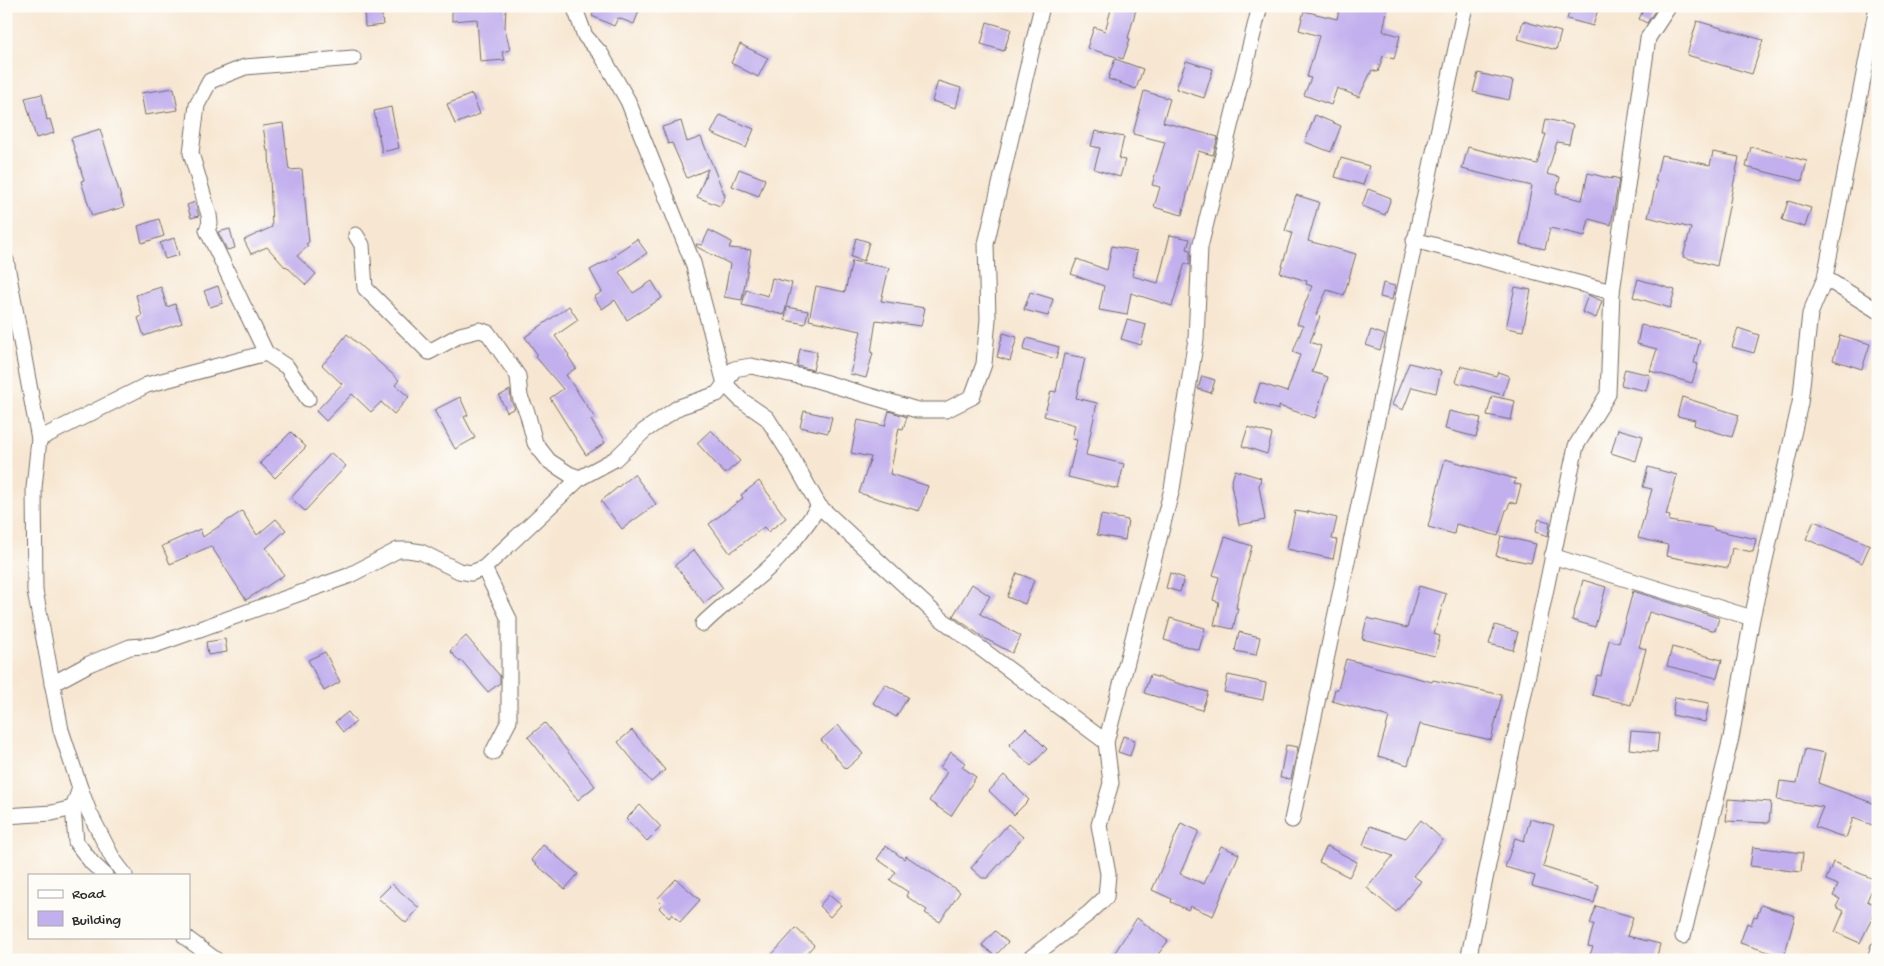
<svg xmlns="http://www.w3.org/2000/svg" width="1884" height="966" font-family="'Gochi Hand',sans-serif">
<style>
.building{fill:#c2b0ee}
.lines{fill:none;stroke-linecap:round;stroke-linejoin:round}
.street-casing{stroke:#726d65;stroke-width:17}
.street{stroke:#fff;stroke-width:15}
</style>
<rect width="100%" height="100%" fill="#fdfcf7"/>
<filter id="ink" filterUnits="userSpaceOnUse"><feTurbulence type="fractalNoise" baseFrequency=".02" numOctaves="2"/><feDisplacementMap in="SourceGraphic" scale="10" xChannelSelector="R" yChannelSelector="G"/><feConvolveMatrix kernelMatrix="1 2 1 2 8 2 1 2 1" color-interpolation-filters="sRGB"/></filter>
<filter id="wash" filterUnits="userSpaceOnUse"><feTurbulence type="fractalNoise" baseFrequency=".0096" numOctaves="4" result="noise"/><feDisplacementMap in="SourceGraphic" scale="20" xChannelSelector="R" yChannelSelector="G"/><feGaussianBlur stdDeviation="1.12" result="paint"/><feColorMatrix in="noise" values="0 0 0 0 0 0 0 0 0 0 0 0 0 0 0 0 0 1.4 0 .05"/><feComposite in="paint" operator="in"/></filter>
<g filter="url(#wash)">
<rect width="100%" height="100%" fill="#f7e7d2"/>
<g id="blocks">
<g class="building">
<polygon points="364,6 381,6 383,25 365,27"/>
<polygon points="452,6 506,6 505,28 510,50 502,52 505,60 480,62 477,19 452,21"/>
<polygon points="591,6 641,6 634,24 618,18 614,26 592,16 595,9"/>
<polygon points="1112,6 1137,6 1128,38 1130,39 1123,59 1087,48 1094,27 1105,31"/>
<polygon points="1340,6 1388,6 1383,31 1400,36 1394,59 1383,56 1378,72 1372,70 1359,97 1337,88 1331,105 1304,95 1311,78 1307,77 1319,36 1299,30 1304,11 1337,19"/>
<polygon points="1571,6 1599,6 1593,26 1567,19"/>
<polygon points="1645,6 1658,6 1647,23 1639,19"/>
<polygon points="1523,21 1561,32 1556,50 1518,39"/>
<polygon points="1697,21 1763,40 1752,74 1687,55"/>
<polygon points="987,22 1011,29 1004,51 981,44"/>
<polygon points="740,44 768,58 758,77 731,63"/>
<polygon points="1115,59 1143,69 1136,89 1108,79"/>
<polygon points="1186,61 1213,69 1204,98 1176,89"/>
<polygon points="1478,73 1513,81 1509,100 1473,92"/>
<polygon points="938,81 961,88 956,108 932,101"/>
<polygon points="174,88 178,110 145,115 141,93"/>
<polygon points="1144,91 1170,99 1163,122 1218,137 1213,155 1198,151 1182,215 1154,207 1160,187 1152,185 1165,142 1133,134"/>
<polygon points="42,94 47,120 50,119 54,133 36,138 25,98"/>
<polygon points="472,94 480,114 455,124 447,104"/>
<polygon points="391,107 399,148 382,152 374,111"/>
<polygon points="720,115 754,129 746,148 711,133"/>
<polygon points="1315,115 1341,126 1331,152 1305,142"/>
<polygon points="1546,119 1573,125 1569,144 1557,142 1547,174 1560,177 1556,194 1582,200 1588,173 1612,179 1612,177 1619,179 1611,225 1589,219 1585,236 1550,228 1545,249 1520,244 1532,186 1462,169 1468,147 1537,164 1546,134 1543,134"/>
<polygon points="681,121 687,142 701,137 725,196 720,206 697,197 708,169 687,178 672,143 668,144 662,127"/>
<polygon points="283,123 289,170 302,169 309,242 306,244 308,246 297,256 316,274 306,285 286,266 285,267 267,247 251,254 244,240 272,227 269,151 267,151 263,126"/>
<polygon points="100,129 124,207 92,216 81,181 84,180 71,138"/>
<polygon points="1095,131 1124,137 1119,159 1125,160 1120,177 1094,169 1100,148 1091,146"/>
<polygon points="1751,147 1807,161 1802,181 1746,167"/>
<polygon points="1713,152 1739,157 1717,266 1683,257 1691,228 1648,217 1657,181 1655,181 1661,155 1710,165"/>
<polygon points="1341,158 1369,166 1363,185 1335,177"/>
<polygon points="739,169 765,179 759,196 732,186"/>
<polygon points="1368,189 1391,198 1385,215 1362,206"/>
<polygon points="1296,195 1319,202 1308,241 1356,254 1344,295 1327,290 1316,315 1320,316 1310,342 1321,346 1312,372 1328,377 1315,418 1279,406 1279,410 1254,402 1260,383 1287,392 1300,355 1293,352 1303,326 1297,324 1312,286 1306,284 1307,281 1280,273 1292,233 1285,231"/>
<polygon points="1788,201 1811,208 1805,227 1782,220"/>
<polygon points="195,202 199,216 191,218 187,205"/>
<polygon points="159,219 164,236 142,243 138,226"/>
<polygon points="230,229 235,248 227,250 218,232"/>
<polygon points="709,230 732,242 729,248 751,250 742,300 724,297 730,264 697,247 696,244 702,245"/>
<polygon points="1170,235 1190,239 1187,249 1190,250 1190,265 1185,263 1172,306 1131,293 1127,315 1099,310 1104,286 1071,274 1077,259 1107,270 1112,246 1137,251 1132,276 1158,283"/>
<polygon points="174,238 179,255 165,259 160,243"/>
<polygon points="856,238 869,242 864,261 851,257"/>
<polygon points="637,239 647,253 619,272 633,293 652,281 662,298 627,320 615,300 602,309 594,297 602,292 590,270 616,256 615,254"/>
<polygon points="852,261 889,268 881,301 925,308 921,326 876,320 871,353 873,353 866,378 850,374 861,331 809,320 816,286 845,292"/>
<polygon points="772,278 792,283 784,315 742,305 746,290 768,296"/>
<polygon points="1638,279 1675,290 1670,308 1633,297"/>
<polygon points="1383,283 1395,286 1392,300 1380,297"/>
<polygon points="218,286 223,303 210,307 204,291"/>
<polygon points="161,287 167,307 175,304 182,323 144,336 138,318 142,316 136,295"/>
<polygon points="1515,287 1531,290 1523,331 1506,328"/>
<polygon points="1030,292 1053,299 1048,316 1024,310"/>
<polygon points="1588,295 1602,301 1596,318 1582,312"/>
<polygon points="569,306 578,320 555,336 569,355 568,356 576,368 566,375 595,418 591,420 605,443 586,455 550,398 563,389 535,356 537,354 525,337"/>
<polygon points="787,307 808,311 805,324 785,320"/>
<polygon points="1127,320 1146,325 1141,345 1121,339"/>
<polygon points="1641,325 1700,340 1694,363 1698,364 1692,383 1650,371 1657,349 1637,344"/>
<polygon points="1738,328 1759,335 1754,353 1732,347"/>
<polygon points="1371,330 1385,335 1380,350 1366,345"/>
<polygon points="1003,333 1017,337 1010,361 997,357"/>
<polygon points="347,334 399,380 395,385 409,397 394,414 381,402 371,412 352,394 326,421 316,411 342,384 322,365 337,349 336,348"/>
<polygon points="1840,335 1870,344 1862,369 1833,360"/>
<polygon points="1027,338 1059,347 1056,359 1023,350"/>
<polygon points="800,349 817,352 813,370 797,366"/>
<polygon points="1064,354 1085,358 1076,398 1097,403 1086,455 1124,464 1118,489 1068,477 1077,440 1072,439 1075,425 1044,416 1051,391 1056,392"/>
<polygon points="1409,363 1441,371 1436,393 1412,387 1403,410 1392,405"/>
<polygon points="1461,366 1496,376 1498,372 1509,376 1503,395 1456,382"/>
<polygon points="1625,369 1650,375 1646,391 1621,385"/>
<polygon points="1202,376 1215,380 1211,393 1198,389"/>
<polygon points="510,390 511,401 515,408 507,412 499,396"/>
<polygon points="1492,396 1515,401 1511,420 1487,415"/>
<polygon points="460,397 468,415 464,417 475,438 455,449 434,410"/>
<polygon points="1682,397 1739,415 1732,437 1694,425 1695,420 1677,416"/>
<polygon points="804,411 832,417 828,433 800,427"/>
<polygon points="889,411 907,417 903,429 899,428 890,474 928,486 919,511 859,493 871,457 851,453 858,420 885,426"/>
<polygon points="1449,411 1481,418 1476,437 1445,429"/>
<polygon points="1248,427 1272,434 1267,454 1242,446"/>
<polygon points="1618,429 1643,436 1636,461 1611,453"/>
<polygon points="711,430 740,461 725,474 697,443"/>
<polygon points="291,432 306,447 275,478 260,463"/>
<polygon points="331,453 346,466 305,511 291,498"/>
<polygon points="1445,459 1516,479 1514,484 1521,485 1516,504 1510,502 1507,510 1506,510 1498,536 1456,524 1454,534 1428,527"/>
<polygon points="1648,467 1677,475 1666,515 1670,516 1669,521 1714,528 1714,530 1756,539 1753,552 1732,548 1728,568 1666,556 1668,545 1638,538 1652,489 1643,487"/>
<polygon points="1235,470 1261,478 1259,486 1265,520 1239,525 1231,484"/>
<polygon points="634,474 656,504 622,529 601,501"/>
<polygon points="759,481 786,518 768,532 764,527 730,553 709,524 743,498 741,495"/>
<polygon points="242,511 257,535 276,519 286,530 266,548 284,575 246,600 211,546 170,564 162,546 200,529 203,537"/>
<polygon points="1295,511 1308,513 1308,511 1337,518 1332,539 1337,540 1333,559 1287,549"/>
<polygon points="1101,515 1128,520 1125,540 1097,535"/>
<polygon points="1539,519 1550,522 1548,536 1535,532"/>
<polygon points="1814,521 1870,545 1862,563 1806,539"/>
<polygon points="1501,536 1536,544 1531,563 1496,556"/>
<polygon points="1225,537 1252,546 1238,596 1236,608 1238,608 1233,629 1214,625 1219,602 1213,600 1219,577 1213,575"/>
<polygon points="694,550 723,588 704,603 675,565"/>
<polygon points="1017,573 1034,580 1025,604 1007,597"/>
<polygon points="1170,573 1184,578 1180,592 1166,588"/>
<polygon points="1583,580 1606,587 1595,627 1572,620"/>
<polygon points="972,584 990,596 980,614 1021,636 1012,653 984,638 953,616"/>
<polygon points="1419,586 1446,594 1434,634 1440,636 1435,656 1362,639 1367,618 1407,628"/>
<polygon points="1633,591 1719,618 1715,631 1649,612 1639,647 1646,649 1631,705 1592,695 1597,675 1601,676 1609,640 1619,643"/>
<polygon points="1170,618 1205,628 1199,650 1164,640"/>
<polygon points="1495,625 1518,632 1513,650 1489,644"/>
<polygon points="1239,632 1260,637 1256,655 1235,651"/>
<polygon points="466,636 500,676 500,683 488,692 462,661 460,662 450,651"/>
<polygon points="225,639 227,652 208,655 206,642"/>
<polygon points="1672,647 1722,660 1717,678 1667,666"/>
<polygon points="325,652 340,682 324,691 308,660"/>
<polygon points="1346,659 1432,682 1433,680 1502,695 1491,740 1420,724 1408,765 1378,756 1389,717 1332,701 1335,689 1338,689"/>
<polygon points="1150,675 1208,692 1202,710 1144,693"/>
<polygon points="1228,675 1266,683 1263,700 1224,692"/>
<polygon points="885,684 908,697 896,717 873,703"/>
<polygon points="1675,697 1709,703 1705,722 1672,715"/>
<polygon points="348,712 356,722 343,732 335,722"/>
<polygon points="545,723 595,786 578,800 528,737"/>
<polygon points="838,725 863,754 846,769 821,740"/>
<polygon points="1026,728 1047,749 1031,766 1009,745"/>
<polygon points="632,730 665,770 651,782 618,742"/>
<polygon points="1631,731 1659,733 1657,752 1629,749"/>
<polygon points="1123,736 1135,740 1130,756 1118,752"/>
<polygon points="1286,745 1298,747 1291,779 1280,778"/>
<polygon points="1805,749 1825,753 1818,783 1878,805 1878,827 1853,818 1846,838 1815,827 1823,807 1777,800 1780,781 1797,783"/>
<polygon points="951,752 965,763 962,767 976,777 951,816 929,801 947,772 940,767"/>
<polygon points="1004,775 1029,800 1014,815 989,791"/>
<polygon points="1728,799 1771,802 1769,823 1726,821"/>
<polygon points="640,805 661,827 647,841 626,819"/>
<polygon points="1530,819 1554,825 1543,867 1599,885 1594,903 1532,886 1535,876 1505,867 1515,838 1524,841"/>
<polygon points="1421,820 1443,840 1413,876 1421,881 1396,912 1367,888 1393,856 1363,845 1370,826 1406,838"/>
<polygon points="1181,823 1199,831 1180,874 1204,884 1221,846 1239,854 1213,916 1190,906 1188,910 1171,902 1172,899 1152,890"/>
<polygon points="1008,824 1023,837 987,878 982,878 971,868"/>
<polygon points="543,845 578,874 565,889 531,860"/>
<polygon points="886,846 904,859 906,856 960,892 940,922 925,913 927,910 906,896 908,892 890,880 896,872 877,859"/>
<polygon points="1327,846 1357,862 1349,877 1319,862"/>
<polygon points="1753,847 1803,853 1801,872 1750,866"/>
<polygon points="1833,862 1876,880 1867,901 1878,906 1860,943 1835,932 1844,911 1836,907 1840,899 1833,896 1838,885 1826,880"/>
<polygon points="676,879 700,900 680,922 672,914 669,918 659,908 662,904 657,899"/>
<polygon points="392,884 419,908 406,923 378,898"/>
<polygon points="829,895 841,905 830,917 819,906"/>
<polygon points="1761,905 1795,916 1784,957 1740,943 1747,923 1751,925 1754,916 1757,917"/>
<polygon points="1596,906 1633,917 1627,936 1660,944 1656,960 1639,960 1618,955 1616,960 1588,960 1593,947 1588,946 1594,924 1590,924"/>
<polygon points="1137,918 1168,941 1154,960 1110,960"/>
<polygon points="796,928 814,945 801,960 767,960"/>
<polygon points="995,931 1008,942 995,956 982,945"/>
</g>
</g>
</g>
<g filter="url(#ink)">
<use href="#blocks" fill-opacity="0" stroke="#726d65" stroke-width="1"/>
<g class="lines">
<defs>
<g id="street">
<polyline points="574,6 585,36 601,54 628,101 693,263 725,384 734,369 751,366 813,379 917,410 946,410 972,397 984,364 988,319 986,244 1042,6"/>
<polyline points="356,235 362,245 365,288 429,352 460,335 480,330 488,333 518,376 520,397 527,412 535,443 549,461 569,474 580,478"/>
<polyline points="1414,240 1612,292"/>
<polyline points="6,260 39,439 34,488 35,591 61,730 80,788 89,812 113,859 125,875"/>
<polyline points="1825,278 1878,311"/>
<polyline points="266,353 207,230 210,223 209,215 191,153 197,105 210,81 245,67 353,58"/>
<polyline points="39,439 147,385 266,353 287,367 308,399"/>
<polyline points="1552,556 1752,618"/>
<polyline points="484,568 509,619 509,721 493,752"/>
<path d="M703,624C726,601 753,584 776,561C792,544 806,526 819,506"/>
<polyline points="52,684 89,664 130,647 155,645 348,576 398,550 408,550 421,552 459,571 471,573 484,568 580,478 615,459 644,431 679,407 717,394 725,384 741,400 767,418 788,451 819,506 940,618 1106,742"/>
<polyline points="80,788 73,808 76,842 92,863 105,875"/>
<polyline points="6,816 52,813 73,808"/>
<polyline points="1292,820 1465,6"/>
<polyline points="1683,936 1731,738 1752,618 1800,403 1810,314 1825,278 1877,6"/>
<polyline points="185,937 216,960"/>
<polyline points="1028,960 1089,913 1106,897 1108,874 1099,825 1111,783 1106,742 1172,489 1196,339 1200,247 1260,6"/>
<polyline points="1468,960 1576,446 1608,394 1612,292 1648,38 1669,6"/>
<polyline points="1875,960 1878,949"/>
</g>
</defs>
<use href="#street" class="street-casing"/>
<use href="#street" class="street"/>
</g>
</g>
<rect width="1884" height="966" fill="none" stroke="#fdfcf7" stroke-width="25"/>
<rect x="28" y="874" width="162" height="65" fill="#fdfcf7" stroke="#a9a8a5"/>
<rect x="38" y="890" width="25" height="8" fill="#ffffff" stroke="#a9a8a5"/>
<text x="72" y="898" font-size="15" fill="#2b2b2b">Road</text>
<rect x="38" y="911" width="25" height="15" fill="#c2b0ee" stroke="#a9a8a5"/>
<text x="72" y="924" font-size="15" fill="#2b2b2b">Building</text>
</svg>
